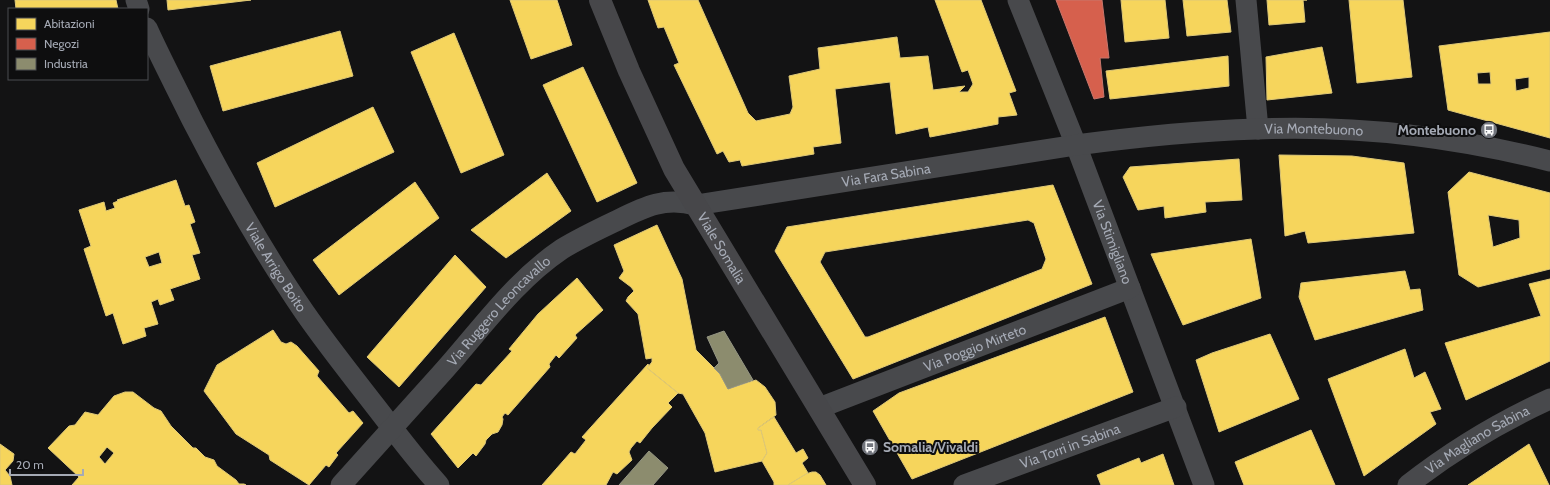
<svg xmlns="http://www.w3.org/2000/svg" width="1550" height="485" font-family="Cabin,sans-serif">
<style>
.homes{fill:#f6d55c;stroke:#dec877;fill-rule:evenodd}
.shops{fill:#d6604d;stroke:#c7766c}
.industry{fill:#8c8c6e;stroke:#949583}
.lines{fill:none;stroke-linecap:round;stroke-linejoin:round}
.street{stroke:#48494c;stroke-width:21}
.secondary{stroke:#47474a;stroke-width:22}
.labels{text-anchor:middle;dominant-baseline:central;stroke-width:4;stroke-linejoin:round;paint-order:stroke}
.street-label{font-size:14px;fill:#a5aab5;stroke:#0e0e0f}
.poi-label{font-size:14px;font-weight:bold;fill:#a5aab5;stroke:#0e0e0f;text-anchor:end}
</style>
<rect width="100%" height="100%" fill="#131314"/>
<g class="homes">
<polygon points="15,0 116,0 118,9 16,9"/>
<polygon points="167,0 251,0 168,10"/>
<polygon points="510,0 557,0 572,45 531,59"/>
<polygon points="648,0 698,0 748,113 756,121 790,114 793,107 789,76 820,69 818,48 897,37 900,58 928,56 933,90 965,86 959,92 968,92 973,84 968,70 962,72 935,0 981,0 1016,91 1009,93 1017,115 998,117 998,124 930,137 928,127 896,134 890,82 835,89 841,143 813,147 814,154 742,166 740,160 729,162 723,151 717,154 674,65 679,63 664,27 658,28"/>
<polygon points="1121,0 1165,0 1169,38 1125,42"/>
<polygon points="1183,0 1227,0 1231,32 1187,36"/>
<polygon points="1267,0 1307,0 1303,0 1305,22 1269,25"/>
<polygon points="1349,0 1403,0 1412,77 1357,83"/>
<polygon points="340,31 353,76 223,111 210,66"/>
<path d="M1550,32V138L1448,110L1439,46ZM1490,72L1491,84H1478L1477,73ZM1529,77V88L1516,91L1515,79Z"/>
<polygon points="454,33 504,155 461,173 411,52"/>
<polygon points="1322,47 1332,93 1267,100 1266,57"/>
<polygon points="1228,56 1229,86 1110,99 1106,71"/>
<polygon points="583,67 637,183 597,202 543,85"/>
<polygon points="373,107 394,152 275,207 257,163"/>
<polygon points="1279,155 1352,156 1404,163 1414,233 1308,243 1305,231 1285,236"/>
<polygon points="1239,159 1242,200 1205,202 1206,212 1165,218 1164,206 1138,210 1123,177 1130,167"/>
<path d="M1469,172L1550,193V269L1478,287L1459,275L1448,192ZM1488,215L1519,220L1520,238L1493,247Z"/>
<polygon points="547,173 571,211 506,258 471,230"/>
<path d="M176,180L185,206L189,205L195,222L190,224L200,253L192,255L200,279L170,289L174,300L160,305L158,299L151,302L158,324L144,328L146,336L123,344L113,313L106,316L84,249L91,246L79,210L104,202L106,211L115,208L113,203L118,201L117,200ZM159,252L162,263L149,267L145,257Z"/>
<polygon points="415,182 439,218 339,295 313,260"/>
<path d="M1053,185L1092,284L853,379L775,251L787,227ZM1028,220L1034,223L1046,259L1042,269L868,337H865L820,262L825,252Z"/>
<polygon points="657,225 682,279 696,350 720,374 728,389 756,380 765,387 775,402 776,415 758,428 758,430 761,430 767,453 762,461 715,472 705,433 683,394 678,393 647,368 652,362 652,358 646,359 638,314 626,301 628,297 634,291 631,287 619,278 624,271 614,245"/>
<polygon points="1251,239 1261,298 1183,325 1151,254"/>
<polygon points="455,255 486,287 399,387 367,357"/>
<polygon points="1405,271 1410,290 1420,289 1423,310 1315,340 1299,297 1301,283"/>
<polygon points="577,278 603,310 575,335 577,338 559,358 556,355 549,364 550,367 508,415 505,413 502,417 503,419 502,425 498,432 492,434 486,440 485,444 476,456 473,453 458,468 431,434 476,384 481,385 512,351 509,349 538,314"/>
<polygon points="1550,279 1550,361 1466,400 1445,343 1541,316 1529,284"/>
<polygon points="1105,317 1133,392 912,479 873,411 899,393"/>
<polygon points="273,330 281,342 286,344 291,342 297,346 319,371 317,376 349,413 353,411 363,423 336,453 338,455 329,467 326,465 309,485 270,460 269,455 236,434 204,391 217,365"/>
<polygon points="1270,334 1299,399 1219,432 1196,360 1212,353"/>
<polygon points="1405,349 1414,378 1425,372 1441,409 1430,412 1436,424 1364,476 1328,379"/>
<polygon points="648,364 649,366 647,368 678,393 668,403 672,407 652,428 640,443 637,441 631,448 629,452 632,460 617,474 613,472 606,485 542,485 571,452 575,454 586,440 582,437"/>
<path d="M125,392H133L154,408L161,411L171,426L193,448H196L205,457L214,460L217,466L236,480L239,484H244L246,485H72L79,477L48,448L69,426L75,425L85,412L98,415L114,396ZM107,447L114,453L105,464L99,457Z"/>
<polygon points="774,417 796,453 803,449 808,458 802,463 808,473 788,485 774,485 774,482 762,461 767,453 761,430 758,430 758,428"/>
<polygon points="1311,430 1335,485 1244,485 1235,462"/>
<polygon points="0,444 14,454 13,461 5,470 10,476 12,485 0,485"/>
<polygon points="1529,444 1549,485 1468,485"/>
<polygon points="1163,454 1174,485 1101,485 1097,475 1139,458 1141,463"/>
<polygon points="812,472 816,472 820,475 826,485 788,485 806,474"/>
</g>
<polygon class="shops" points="1056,0 1102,0 1109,58 1100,58 1104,97 1094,99"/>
<g class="industry">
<polygon points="724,331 753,380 728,389 720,374 714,368 719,363 707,337"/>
<polygon points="649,451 668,468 653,485 619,485"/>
</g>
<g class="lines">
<g class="street">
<polyline points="136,0 139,9"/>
<path id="s1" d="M1018,0L1076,145L1204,485"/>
<polyline points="1246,0 1258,129"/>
<path id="s2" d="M147,28C161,59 177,89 192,120C226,186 263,252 305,313C328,346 352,376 376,407C397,434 416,460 439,485"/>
<path id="s3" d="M819,408L1130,288"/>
<path id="s4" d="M341,485C374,448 407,412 440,375C479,332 513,282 562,249C580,238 599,229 618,220C646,206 665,197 696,205L1076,145C1136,137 1196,131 1257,129C1355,125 1455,137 1550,161"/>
<path id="s5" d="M964,485L1176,407"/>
<path id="s6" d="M1408,485C1454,449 1497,423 1550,399"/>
</g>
<path class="secondary" id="s7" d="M600,0L629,71L674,169L865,485"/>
</g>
<defs>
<symbol id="bus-disc" viewBox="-11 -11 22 22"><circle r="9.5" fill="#72757d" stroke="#0e0e0f"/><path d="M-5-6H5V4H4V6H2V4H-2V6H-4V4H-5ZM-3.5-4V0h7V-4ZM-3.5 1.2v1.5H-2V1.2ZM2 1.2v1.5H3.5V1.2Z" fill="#fff"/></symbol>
</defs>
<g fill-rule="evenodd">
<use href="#bus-disc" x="1479" y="120" width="20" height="20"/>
<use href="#bus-disc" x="860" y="437" width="20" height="20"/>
</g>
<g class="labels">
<g class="street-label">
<text stroke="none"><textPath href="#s4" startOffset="1092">Via Montebuono</textPath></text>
<text stroke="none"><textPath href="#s4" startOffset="661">Via Fara Sabina</textPath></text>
<text stroke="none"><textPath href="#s1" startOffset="260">Via Stimigliano</textPath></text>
<text stroke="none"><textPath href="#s7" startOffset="277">Viale Somalia</textPath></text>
<text stroke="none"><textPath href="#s2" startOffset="272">Viale Arrigo Boito</textPath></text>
<text stroke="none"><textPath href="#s4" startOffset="235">Via Ruggero Leoncavallo</textPath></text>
<text stroke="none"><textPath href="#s3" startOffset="167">Via Poggio Mirteto</textPath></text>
<text stroke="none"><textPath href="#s6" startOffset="83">Via Magliano Sabina</textPath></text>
<text stroke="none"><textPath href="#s5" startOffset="113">Via Torri in Sabina</textPath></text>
</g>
<g class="poi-label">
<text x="1476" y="130">Montebuono</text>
<text x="883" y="447" text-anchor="start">Somalia/Vivaldi</text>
</g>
</g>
<rect x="8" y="8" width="140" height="72" fill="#0e0e0f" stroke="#4a4c51"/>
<rect x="16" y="18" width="20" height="12" fill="#f6d55c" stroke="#4a4c51"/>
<text x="44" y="28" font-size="12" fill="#a5aab5">Abitazioni</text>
<rect x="16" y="38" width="20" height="12" fill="#d6604d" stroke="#4a4c51"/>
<text x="44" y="48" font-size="12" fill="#a5aab5">Negozi</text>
<rect x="16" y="58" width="20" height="12" fill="#8c8c6e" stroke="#4a4c51"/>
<text x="44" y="68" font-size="12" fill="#a5aab5">Industria</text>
<path d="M10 469v6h73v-6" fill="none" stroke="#a5aab5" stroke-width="2"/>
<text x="16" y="469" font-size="12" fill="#a5aab5" stroke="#0e0e0f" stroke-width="3" paint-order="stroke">20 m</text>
</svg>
